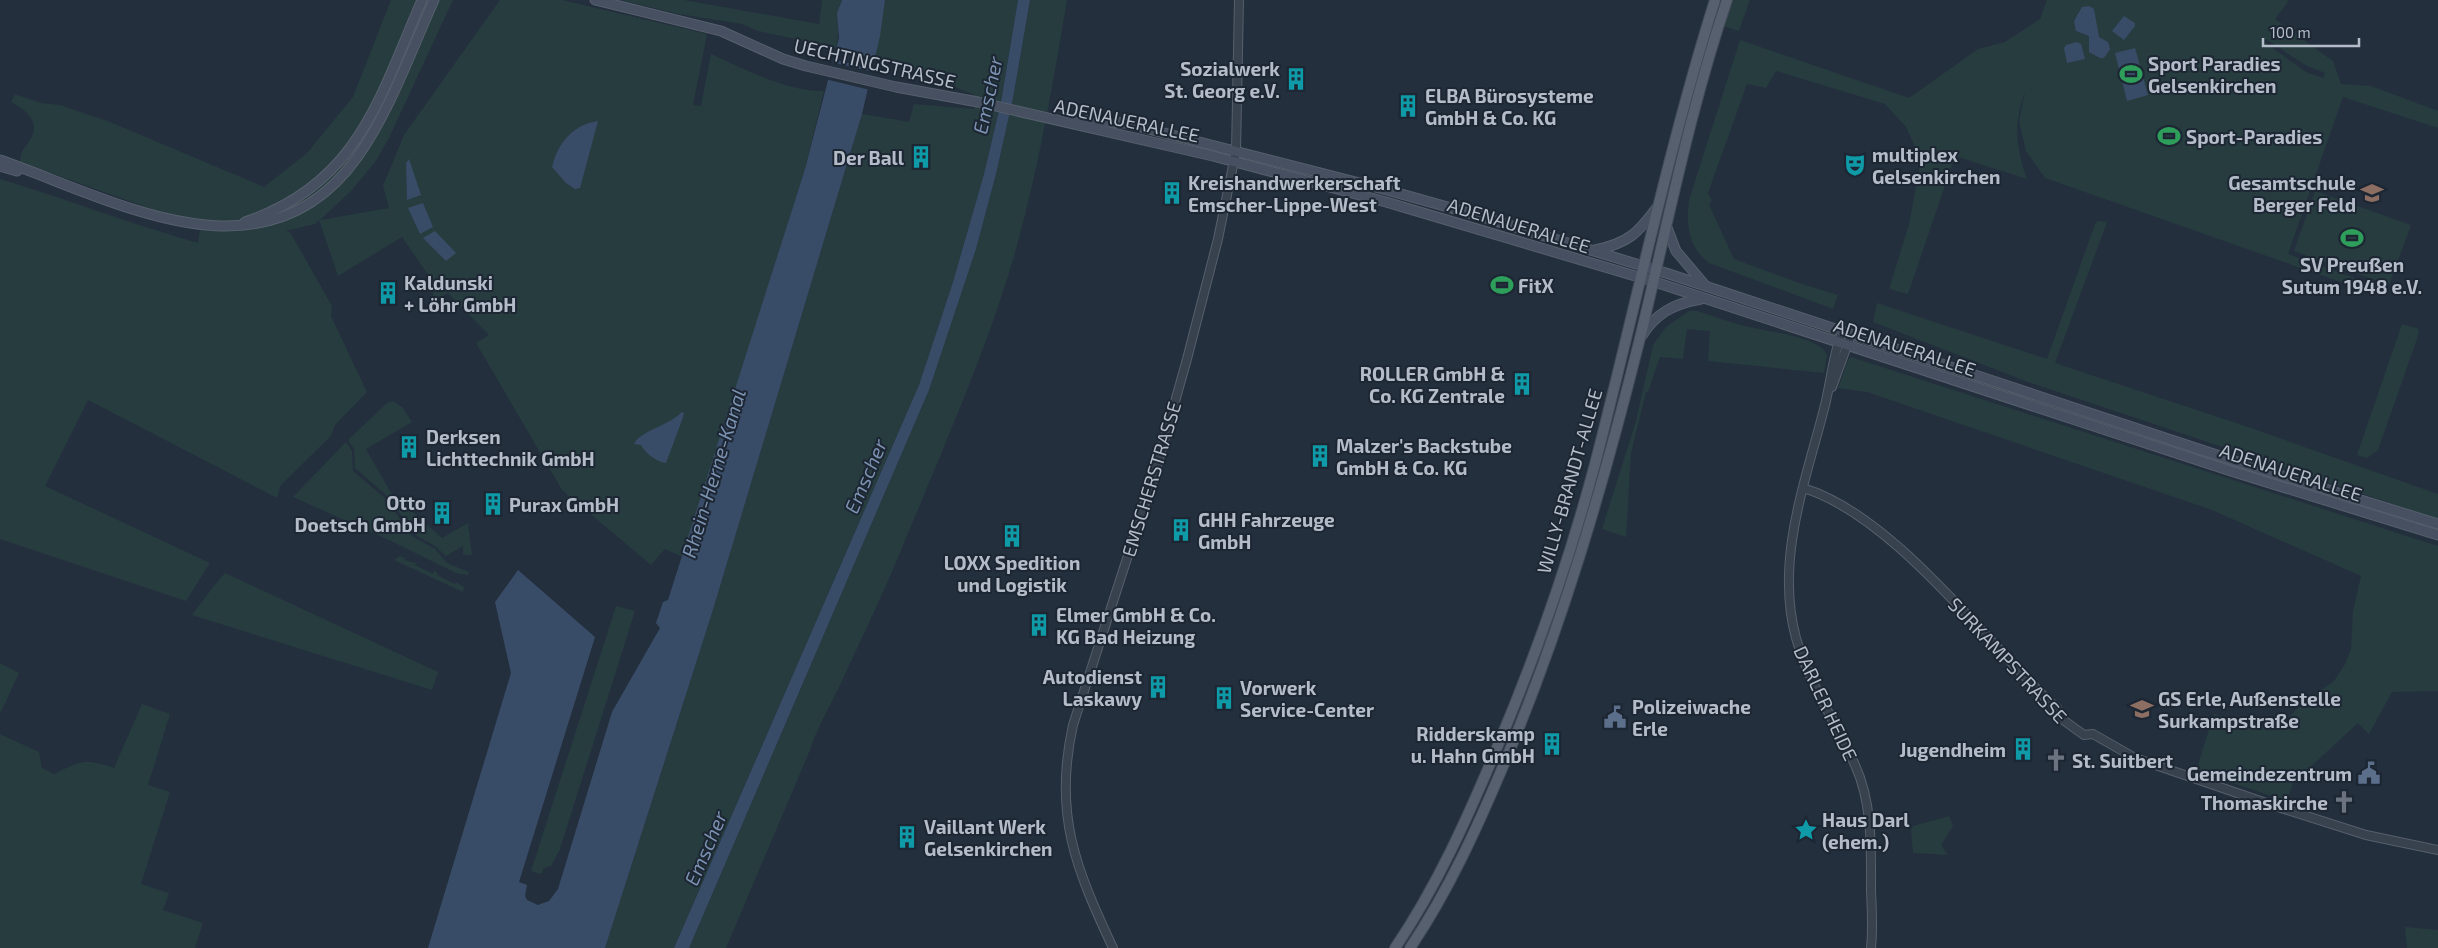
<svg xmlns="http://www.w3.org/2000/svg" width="2438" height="948" font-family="'Exo 2',sans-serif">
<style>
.green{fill:#263c3f;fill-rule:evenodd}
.water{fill:#394c67}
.pier{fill:#242f3e}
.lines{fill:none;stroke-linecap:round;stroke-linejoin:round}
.tertiary-casing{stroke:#565f6c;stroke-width:10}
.secondary-casing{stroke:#565f6c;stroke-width:11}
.primary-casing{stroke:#414a57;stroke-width:12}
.tertiary{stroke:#38414e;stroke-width:8}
.secondary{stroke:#465061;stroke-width:9}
.primary{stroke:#56606e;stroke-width:10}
.labels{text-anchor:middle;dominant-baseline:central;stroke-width:4;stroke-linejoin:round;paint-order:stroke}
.street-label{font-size:19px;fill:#b4bcc9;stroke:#1d2633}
.poi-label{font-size:19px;font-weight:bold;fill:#b4bcc9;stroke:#1d2633;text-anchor:start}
.water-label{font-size:20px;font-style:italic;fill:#7c92b1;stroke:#1d2633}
</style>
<rect width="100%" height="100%" fill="#242f3e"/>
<g class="green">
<path d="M391,0H453L388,140L375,162L351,191L320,220L389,208L383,186L404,135L500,0H562L707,34L693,105L701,106L711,54C744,69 788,92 824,91L805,169L683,557L665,549L651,565L562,490L476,343L489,335L448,293L433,301V282L402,237L338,276L319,220L315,224L286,231L290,232L332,306L331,316L367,392L335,425L331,436L280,486L277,498L88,400L45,486L210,563L186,601L0,539V179C67,199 131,224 198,243L201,223L182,220L20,162C22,146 24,151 31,138C41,121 24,109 11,102L15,94L41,103L60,105L110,122L264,187L307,153L353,97Z"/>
<path d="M621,0H684L819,24L822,0H842C834,14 841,32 836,48L758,31L742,24L679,14Z"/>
<polygon points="885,0 1018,0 1001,102 984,174 953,282 919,385 674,948 605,948 712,613 862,114 909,122 914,104 974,109 979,100 972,94 941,81 874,58"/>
<path d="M1030,0H1067C1050,101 1033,203 1000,301C972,383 937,463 904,543C885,590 863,635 842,681C831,705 818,725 810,750L726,948H689L929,390L976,249L996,174L1013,98Z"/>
<polygon points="1732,0 1750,0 1739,31 1723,26"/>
<path d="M2047,0H2287L2288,2L2275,19L2333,61L2341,84L2371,86L2438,111V128L2343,97L2288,254L2377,286L2375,294L2045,178L2026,151L2019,121L2025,92C2013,124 2016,147 2027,179L1955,156L1908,294L1889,289L1909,224L1921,160L1906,127L1885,104L1776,71L1766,88L1747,84L1708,193L1712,200L1709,205L1734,259L1799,283L1838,295L1833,309L1709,263C1688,247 1686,225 1689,200L1740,40L1909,98L1978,49L2005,42L2040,19ZM2260,39H2266L2305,65L2325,73L2323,78L2306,72Z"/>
<polygon points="2315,191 2411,225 2389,285 2294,251"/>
<polygon points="2098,221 2107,222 2055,363 2248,427 2438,494 2438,519 2028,382 1873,322 1877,303 2047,359 2095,224"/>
<path d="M1689,311H1697C1714,316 1731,323 1749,327C1766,331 1821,337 1827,355L1824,373L1708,361L1710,331L1687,329L1683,359L1660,357L1648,392H1646L1631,453L1626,537L1602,529L1636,421L1653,345L1666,327Z"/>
<polygon points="2402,324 2419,329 2418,336 2378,450 2367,458 2357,455"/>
<polygon points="1851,357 2438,546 2438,691 2392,692 2369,734 2358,723 2293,783 2287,801 2196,771 2214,714 2250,726 2280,726 2303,703 2334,681 2345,664 2351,649 2353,611 2361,576 2212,510 1867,392 1838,388 1848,360"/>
<polygon points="393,401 402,407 412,422 366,449 391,493 442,538 468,523 472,555 463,555 463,546 446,556 435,546 417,536 385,494 355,468 354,449 348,440 387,403"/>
<polygon points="346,442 352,451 353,471 386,499 412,536 435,549 447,563 469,572 468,575 456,573 391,541 293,497"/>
<polygon points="400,556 405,558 404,560 416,563 415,565 433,574 434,571 438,573 437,575 455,584 456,582 464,587 463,592 394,560"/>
<polygon points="225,573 438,672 432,690 192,615 213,587"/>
<polygon points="616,606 635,611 560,849 551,866 544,868 541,874 531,871"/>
<polygon points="0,663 19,673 0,714"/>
<path d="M142,704L170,714L148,785L170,792L141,884L169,893L163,910L203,923L195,948H0V734L39,752L42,768L54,774C82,761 83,758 114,768Z"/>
<polygon points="1949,816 1953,826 1941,845 1948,855 1913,853 1911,830 1913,826"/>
<polygon points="2405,927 2438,930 2438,948 2407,948"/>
</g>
<g class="water">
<polygon points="842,0 885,0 880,36 862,114 712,613 605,948 428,948 511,673 495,602 518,570 595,637 519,882 527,885 525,896 527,900 538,905 549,901 558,889 612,712 660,628 656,623 663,602 668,600 805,169 839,38 837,13"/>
<polygon points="1018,0 1030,0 1013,98 996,174 976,249 929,390 689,948 674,948 919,385 953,282 984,174 1001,102"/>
<polygon points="2089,6 2094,9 2099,37 2108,42 2110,49 2104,58 2100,58 2089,52 2089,36 2076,31 2074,21 2082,7"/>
<polygon points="2124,16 2135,23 2135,26 2124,40 2112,31"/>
<polygon points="2077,42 2081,44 2085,59 2067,63 2064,48 2066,45"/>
<polygon points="2135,48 2148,95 2127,101 2115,53"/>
<path d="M598,121L580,188L575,189L566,183L552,167C558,142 573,125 598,121Z"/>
<polygon points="409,159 421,195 407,200 406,163"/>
<polygon points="423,203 433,227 420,234 408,208"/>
<polygon points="435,231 456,253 446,261 423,238"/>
<path d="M682,412L684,413L682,420L666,463C657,462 645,453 641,445L634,444C640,431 670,425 682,412Z"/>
</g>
<g class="pier">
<polygon points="833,49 877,59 874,69 831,59"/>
<polygon points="830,62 874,72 870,90 825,79"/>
</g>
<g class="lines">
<defs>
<g id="tertiary">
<path d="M1842,332C1832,358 1831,383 1824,409C1805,483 1775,561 1796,638C1809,684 1836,722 1855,765C1873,804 1871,850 1871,891C1872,910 1873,929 1871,948"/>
<polyline points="1832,387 1851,335"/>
<path d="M1803,488C1878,510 1958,606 2011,662C2026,677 2040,694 2057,708L2059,717L2084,735L2093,734L2135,758L2275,806L2366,835L2438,850"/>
<path d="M1113,948C1076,869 1053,814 1073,725L1156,469L1187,359L1218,239L1236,151L1239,0"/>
</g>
<g id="secondary">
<polyline points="595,0 721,31 783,59 806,66 896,87 978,102 1213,156 1386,202 1652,281 2231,471 2438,535"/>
<polyline points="1073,120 1125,123 1387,190 1476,215 1669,274 2235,461 2438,524"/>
<path d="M0,160C115,200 265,288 358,156C390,111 411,51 434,0"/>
<polyline points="0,166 17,171"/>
<path d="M245,222C358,184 379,99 422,0"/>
<polyline points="1666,225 1676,251 1704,284"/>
<path d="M1595,250C1629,243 1638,233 1658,206"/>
<path d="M1641,337C1656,313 1673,304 1701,299"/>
</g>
<g id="primary">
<path d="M1395,948C1437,886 1467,819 1496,750C1535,658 1569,562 1595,464C1635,310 1667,153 1715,0"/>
<path d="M1410,948C1449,890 1477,828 1504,764C1562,627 1603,486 1639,342C1667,228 1689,112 1727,0"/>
</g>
</defs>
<use href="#tertiary" class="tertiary-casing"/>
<use href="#secondary" class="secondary-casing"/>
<use href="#primary" class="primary-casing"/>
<use href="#tertiary" class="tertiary"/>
<use href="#secondary" class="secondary"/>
<use href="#primary" class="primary"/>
</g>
<defs>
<symbol id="stadium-bare" viewBox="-9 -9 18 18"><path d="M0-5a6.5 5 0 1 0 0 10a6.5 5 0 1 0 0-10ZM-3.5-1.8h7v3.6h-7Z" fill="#2e9e5b" stroke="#1d2633" stroke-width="2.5" paint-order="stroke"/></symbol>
<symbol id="building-bare" viewBox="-9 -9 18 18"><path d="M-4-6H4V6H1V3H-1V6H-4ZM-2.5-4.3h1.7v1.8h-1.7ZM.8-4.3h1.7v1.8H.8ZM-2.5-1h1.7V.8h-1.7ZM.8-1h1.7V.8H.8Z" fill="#0f9aa8" stroke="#1d2633" stroke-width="2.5" paint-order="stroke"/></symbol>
<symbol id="theatre-bare" viewBox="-9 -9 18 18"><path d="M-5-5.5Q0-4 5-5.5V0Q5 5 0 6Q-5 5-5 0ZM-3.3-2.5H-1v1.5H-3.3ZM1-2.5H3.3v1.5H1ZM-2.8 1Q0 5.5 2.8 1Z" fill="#0f9aa8" stroke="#1d2633" stroke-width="2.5" paint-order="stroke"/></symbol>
<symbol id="school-bare" viewBox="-9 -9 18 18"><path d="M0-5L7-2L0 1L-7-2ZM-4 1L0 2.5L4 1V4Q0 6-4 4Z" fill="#8d6e63" stroke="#1d2633" stroke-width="2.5" paint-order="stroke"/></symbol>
<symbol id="civic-bare" viewBox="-9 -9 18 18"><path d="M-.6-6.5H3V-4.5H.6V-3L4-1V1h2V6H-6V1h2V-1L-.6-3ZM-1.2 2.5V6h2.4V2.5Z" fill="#5c6f8a" stroke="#1d2633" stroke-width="2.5" paint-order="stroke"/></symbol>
<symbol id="church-bare" viewBox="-9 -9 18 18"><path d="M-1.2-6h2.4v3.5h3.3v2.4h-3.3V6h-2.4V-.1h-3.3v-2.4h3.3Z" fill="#6b7280" stroke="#1d2633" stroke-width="2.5" paint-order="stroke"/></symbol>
<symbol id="sight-bare" viewBox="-9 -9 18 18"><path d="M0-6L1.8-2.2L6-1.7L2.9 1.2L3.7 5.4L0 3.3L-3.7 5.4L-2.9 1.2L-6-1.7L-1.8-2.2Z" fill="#0f9aa8" stroke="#1d2633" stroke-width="2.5" paint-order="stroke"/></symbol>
</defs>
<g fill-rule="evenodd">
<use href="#stadium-bare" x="2115" y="58" width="32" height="32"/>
<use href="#building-bare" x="1280" y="63" width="32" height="32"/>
<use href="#building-bare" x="1392" y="90" width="32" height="32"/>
<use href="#stadium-bare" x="2153" y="120" width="32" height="32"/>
<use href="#building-bare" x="905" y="141" width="32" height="32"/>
<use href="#theatre-bare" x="1839" y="149" width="32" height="32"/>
<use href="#building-bare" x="1156" y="177" width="32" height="32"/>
<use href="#school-bare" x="2356" y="177" width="32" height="32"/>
<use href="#stadium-bare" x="2336" y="222" width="32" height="32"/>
<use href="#stadium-bare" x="1486" y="269" width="32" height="32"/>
<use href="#building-bare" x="372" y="277" width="32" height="32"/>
<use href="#building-bare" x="1506" y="368" width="32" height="32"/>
<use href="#building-bare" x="393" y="431" width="32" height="32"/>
<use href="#building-bare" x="1304" y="440" width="32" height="32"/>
<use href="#building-bare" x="477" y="488" width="32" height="32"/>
<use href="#building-bare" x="426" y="497" width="32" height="32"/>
<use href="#building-bare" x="1165" y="514" width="32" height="32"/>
<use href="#building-bare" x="996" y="520" width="32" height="32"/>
<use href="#building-bare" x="1023" y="609" width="32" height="32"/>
<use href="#building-bare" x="1142" y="671" width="32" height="32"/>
<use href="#building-bare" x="1208" y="682" width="32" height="32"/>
<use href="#school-bare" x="2126" y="693" width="32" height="32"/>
<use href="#civic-bare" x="1599" y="701" width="32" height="32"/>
<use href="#building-bare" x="1536" y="728" width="32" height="32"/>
<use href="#building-bare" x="2007" y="733" width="32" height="32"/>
<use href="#church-bare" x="2040" y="744" width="32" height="32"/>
<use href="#civic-bare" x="2353" y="757" width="32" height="32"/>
<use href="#church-bare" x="2328" y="786" width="32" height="32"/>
<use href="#sight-bare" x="1790" y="814" width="32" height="32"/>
<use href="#building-bare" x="891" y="821" width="32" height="32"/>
</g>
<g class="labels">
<g class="street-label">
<text transform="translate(875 63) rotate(13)">UECHTINGSTRASSE</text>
<text transform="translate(1127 120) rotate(12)">ADENAUERALLEE</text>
<text transform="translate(1519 225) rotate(17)">ADENAUERALLEE</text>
<text transform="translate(1905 347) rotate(18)">ADENAUERALLEE</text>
<text transform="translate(2291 472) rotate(18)">ADENAUERALLEE</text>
<text transform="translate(1151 479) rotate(-73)">EMSCHERSTRASSE</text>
<text transform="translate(1569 481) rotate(-74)">WILLY-BRANDT-ALLEE</text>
<text transform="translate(2008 660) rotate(47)">SURKAMPSTRASSE</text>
<text transform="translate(1826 703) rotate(65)">DARLER HEIDE</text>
</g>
<g class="poi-label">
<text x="2148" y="63">Sport Paradies<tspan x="2148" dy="22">Gelsenkirchen</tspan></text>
<text x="1280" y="68" text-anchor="end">Sozialwerk<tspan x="1280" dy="22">St. Georg e.V.</tspan></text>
<text x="1425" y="95">ELBA Bürosysteme<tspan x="1425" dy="22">GmbH &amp; Co. KG</tspan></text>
<text x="2186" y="136">Sport-Paradies</text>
<text x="1872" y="154">multiplex<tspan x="1872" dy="22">Gelsenkirchen</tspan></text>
<text x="904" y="157" text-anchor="end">Der Ball</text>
<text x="1188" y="182">Kreishandwerkerschaft<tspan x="1188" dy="22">Emscher-Lippe-West</tspan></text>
<text x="2356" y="182" text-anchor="end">Gesamtschule<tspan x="2356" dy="22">Berger Feld</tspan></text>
<text x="2352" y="264" text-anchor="middle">SV Preußen<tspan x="2352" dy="22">Sutum 1948 e.V.</tspan></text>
<text x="404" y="282">Kaldunski<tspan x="404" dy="22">+ Löhr GmbH</tspan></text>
<text x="1518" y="285">FitX</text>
<text x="1505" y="373" text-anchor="end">ROLLER GmbH &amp;<tspan x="1505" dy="22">Co. KG Zentrale</tspan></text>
<text x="426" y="436">Derksen<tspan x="426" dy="22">Lichttechnik GmbH</tspan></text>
<text x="1336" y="445">Malzer's Backstube<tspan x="1336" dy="22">GmbH &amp; Co. KG</tspan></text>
<text x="426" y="502" text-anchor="end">Otto<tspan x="426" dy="22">Doetsch GmbH</tspan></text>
<text x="509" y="504">Purax GmbH</text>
<text x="1198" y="519">GHH Fahrzeuge<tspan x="1198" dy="22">GmbH</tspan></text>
<text x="1012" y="562" text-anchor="middle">LOXX Spedition<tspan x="1012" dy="22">und Logistik</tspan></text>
<text x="1056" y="614">Elmer GmbH &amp; Co.<tspan x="1056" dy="22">KG Bad Heizung</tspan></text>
<text x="1142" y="676" text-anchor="end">Autodienst<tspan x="1142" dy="22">Laskawy</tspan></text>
<text x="1240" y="687">Vorwerk<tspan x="1240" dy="22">Service-Center</tspan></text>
<text x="2158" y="698">GS Erle, Außenstelle<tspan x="2158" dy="22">Surkampstraße</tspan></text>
<text x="1632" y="706">Polizeiwache<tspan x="1632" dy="22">Erle</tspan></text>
<text x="1535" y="733" text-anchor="end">Ridderskamp<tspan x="1535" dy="22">u. Hahn GmbH</tspan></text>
<text x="2006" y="749" text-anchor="end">Jugendheim</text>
<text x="2072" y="760">St. Suitbert</text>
<text x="2352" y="773" text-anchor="end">Gemeindezentrum</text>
<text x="2328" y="802" text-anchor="end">Thomaskirche</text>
<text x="1822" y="819">Haus Darl<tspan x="1822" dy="22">(ehem.)</tspan></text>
<text x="924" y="826">Vaillant Werk<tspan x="924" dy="22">Gelsenkirchen</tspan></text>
</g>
<g class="water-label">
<text transform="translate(987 95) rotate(-78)">Emscher</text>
<text transform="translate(713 473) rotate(-73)">Rhein-Herne-Kanal</text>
<text transform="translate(865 476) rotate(-67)">Emscher</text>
<text transform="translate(705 848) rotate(-67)">Emscher</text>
</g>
</g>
<path d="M2263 38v8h96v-8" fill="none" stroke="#b4bcc9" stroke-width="2.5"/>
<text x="2270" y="38" font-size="15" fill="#b4bcc9" stroke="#1d2633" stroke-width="4" paint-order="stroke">100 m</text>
</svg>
